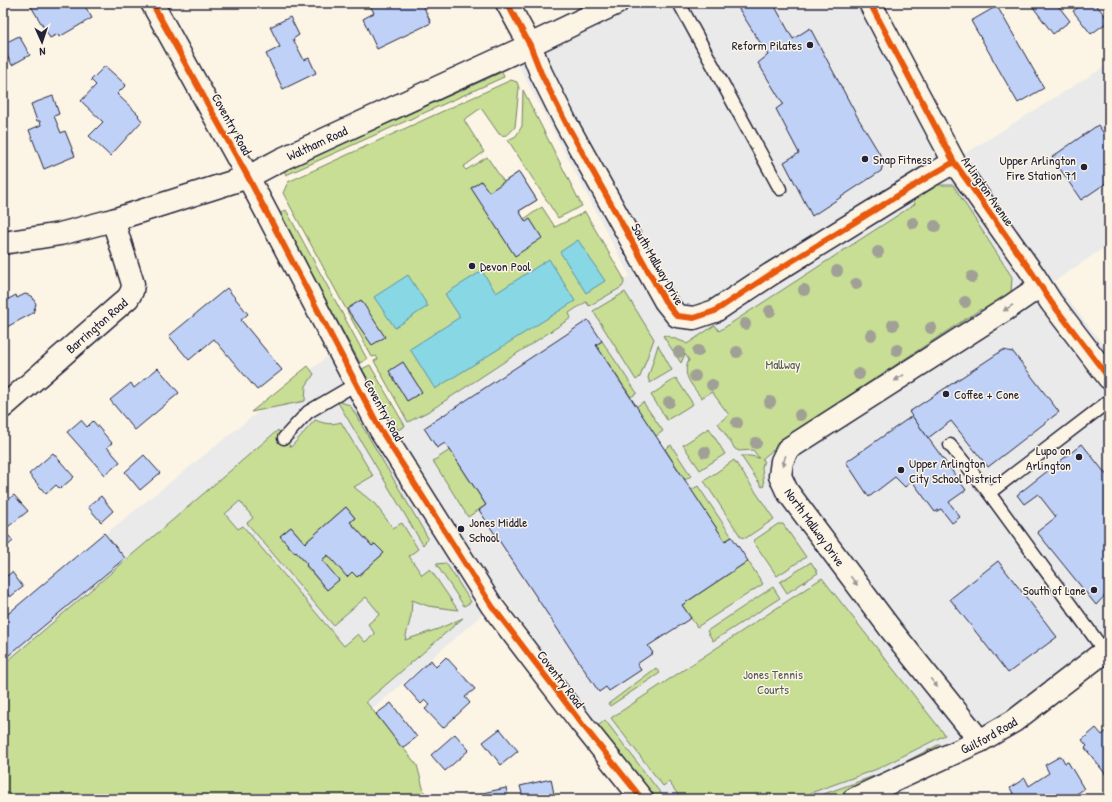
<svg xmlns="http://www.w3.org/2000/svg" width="1112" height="802" font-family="'Patrick Hand',sans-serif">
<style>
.built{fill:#eaeaea;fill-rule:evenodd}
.green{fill:#c7de94;stroke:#748068;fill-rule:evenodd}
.water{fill:#88d7e5;stroke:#5f8fa1}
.building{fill:#c0d1f7;stroke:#22223b}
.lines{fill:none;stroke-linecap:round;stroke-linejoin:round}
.lane-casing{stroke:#22223b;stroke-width:15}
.street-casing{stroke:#22223b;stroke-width:25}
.secondary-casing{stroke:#22223b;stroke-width:25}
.lane{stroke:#fcf5e5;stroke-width:12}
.street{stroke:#fcf5e5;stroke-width:22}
.secondary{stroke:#fcf5e5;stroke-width:22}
.cycleway-casing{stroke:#fcf5e5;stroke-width:8}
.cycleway{stroke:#e8590c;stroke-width:6}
.tree{fill:#a0a096}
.oneway{fill:#9a9698}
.poi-dot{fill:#22223b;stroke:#fcf5e5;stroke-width:1.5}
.labels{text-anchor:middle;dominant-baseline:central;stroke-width:3;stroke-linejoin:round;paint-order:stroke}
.poi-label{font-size:13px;fill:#22223b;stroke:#fcf5e5;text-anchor:start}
.street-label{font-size:13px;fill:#22223b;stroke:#fcf5e5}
.park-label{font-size:13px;fill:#545a56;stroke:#fcf5e5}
</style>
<rect width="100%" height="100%" fill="#fcf5e5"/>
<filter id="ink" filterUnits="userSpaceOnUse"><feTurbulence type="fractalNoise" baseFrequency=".025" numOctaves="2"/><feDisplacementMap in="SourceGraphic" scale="8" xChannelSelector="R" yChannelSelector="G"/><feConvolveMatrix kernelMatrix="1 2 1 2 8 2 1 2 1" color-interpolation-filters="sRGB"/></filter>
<g filter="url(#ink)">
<path class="built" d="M618,3H873L958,158L1107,65L1109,68V244L1054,282L1109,352V651L1017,726L954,738L951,744L827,799H652L577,701L504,598L492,606L372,710L417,765L426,799H3V616L338,348L380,429L426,403L431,410L571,318L569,314L616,283L630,276L512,53ZM953,185L1012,277L984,315L981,309L801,427L761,460L715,325L719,331L915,204Z"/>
<g class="green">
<polygon points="502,72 504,77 286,175 284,170"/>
<path d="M511,80L517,82L519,88L515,127C510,133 506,138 499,134L481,108L464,120L484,152L463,167L466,170L487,157L504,182L519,172L537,200L519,211L524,219L542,207L555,227L585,212L623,277L624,283L622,287L589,306L586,302L569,313L571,318L431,410L408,422L374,361L378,359L376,356L372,357L283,193L288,182Z"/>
<polygon points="523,90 582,206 558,218 508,140 516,136 522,126"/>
<path d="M933,185H953L1012,277L1011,294L985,315L981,309L801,427L762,459L764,460L762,467L764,486L762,487L741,456H751L759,458L753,450L739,451L735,449L718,423L729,415L712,392L701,398C692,384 681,376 689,360L685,354L681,363L663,336L664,335L684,342L687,344L715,325L719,331L915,204L912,199Z"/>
<polygon points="286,210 367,359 360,363 279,214"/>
<polygon points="625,292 654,339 640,377 636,380 593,311"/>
<polygon points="602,341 637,393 631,397 596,345"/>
<polygon points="658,345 672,370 650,383 648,378"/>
<polygon points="370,365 405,426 398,430 362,369"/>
<polygon points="308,366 314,374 306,386 305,401 251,412"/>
<polygon points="676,378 693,404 667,420 651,395"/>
<polygon points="337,401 350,405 428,538 423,545"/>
<polygon points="643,402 663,431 656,436 636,407"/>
<path d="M315,420C325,424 331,425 341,422L373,476L354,487L375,504L393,528L402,523L418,549L409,556L422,575L430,569L458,610L428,606L412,600L411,616L405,640L438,629L463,618L366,702L417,765L426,799H3V665L278,430L291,447ZM240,501L253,518L247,523L333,625L366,597L380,614L368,624L375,634L365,642L358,634L344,646L243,526L238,529L225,514ZM346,507L355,518L350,522L372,546L375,544L384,553L357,577L352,572L347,576L328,555L322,560L327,590L306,566L307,564L296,552L295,553L280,536L291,527L305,543Z"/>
<polygon points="709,428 725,454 700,470 683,445"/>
<polygon points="671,445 691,476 685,480 665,449"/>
<polygon points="450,450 486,505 468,517 433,461"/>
<polygon points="734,460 774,519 746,538 741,537 704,481"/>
<polygon points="698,486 732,537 725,541 691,490"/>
<polygon points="778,524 783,524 806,557 777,576 753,541"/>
<polygon points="748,561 763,584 697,627 682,605"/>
<polygon points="811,562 818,573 787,593 780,582"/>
<polygon points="446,563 471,602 464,606 436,564"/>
<polygon points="822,578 945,735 877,769 794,799 681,799 669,782 663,786 611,718"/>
<polygon points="773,587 780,598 713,641 707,631"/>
<polygon points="656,668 660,673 610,706 608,704"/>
<polygon points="605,720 665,799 652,799 597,727"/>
<polygon points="940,744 942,750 891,776 827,799 810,799 885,772"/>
</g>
<g class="water">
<polygon points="578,240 605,281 586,293 560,252"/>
<polygon points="549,259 575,301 435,389 410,349 460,317 445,294 482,271 496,293"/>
<polygon points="408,275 428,306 395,328 374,297"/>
</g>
<g class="building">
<polygon points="29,3 83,3 92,18 59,37 58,34 50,38"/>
<polygon points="369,3 422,3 431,23 377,49 363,19 374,13"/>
<polygon points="742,3 773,3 793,39 810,28 858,118 884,161 881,171 812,216 784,162 799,153 776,109 783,104 758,63 768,55 737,6"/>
<polygon points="961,3 972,3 963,7"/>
<polygon points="1030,3 1056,3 1070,21 1053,34"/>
<polygon points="1085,3 1095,3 1109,21 1091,34 1073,11"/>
<polygon points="997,6 1044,88 1018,103 971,21"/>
<polygon points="290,17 299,35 293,39 304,60 309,58 316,73 283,89 266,54 280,47 270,27"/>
<polygon points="19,36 30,55 12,65 3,48 3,44"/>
<polygon points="105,66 126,85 117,94 139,115 138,116 142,121 110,156 89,136 103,122 81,101 96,85 91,80"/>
<polygon points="53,96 59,114 54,116 61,133 65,131 75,156 44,169 29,130 41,125 40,121 37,121 31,104"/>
<polygon points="1098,125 1109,141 1109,181 1081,200 1052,157"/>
<polygon points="519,172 537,200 519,211 526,222 530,219 542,238 515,256 471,188 481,181 489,192"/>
<polygon points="227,288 248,314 241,320 282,370 257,390 214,339 189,360 169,336"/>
<polygon points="25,294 32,296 36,304 33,313 3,329 3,302 16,295 17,298"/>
<polygon points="361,300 385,337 372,345 347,309"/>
<polygon points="588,320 602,341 596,345 725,541 732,537 748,561 682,605 691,618 648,646 653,653 637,664 641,670 609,691 606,687 599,692 479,510 486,505 450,450 445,443 437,448 424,428"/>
<polygon points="1003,350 1013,352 1059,412 988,467 951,421 928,438 909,412"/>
<polygon points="403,362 422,392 407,401 389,371"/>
<polygon points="158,368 179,393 135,430 110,400 131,383 134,388"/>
<polygon points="912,416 966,490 949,502 960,517 952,523 941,509 935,512 912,481 905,487 895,477 869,497 846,462"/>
<polygon points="81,420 87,427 93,421 112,443 107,447 120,462 105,475 67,432"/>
<polygon points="1082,444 1109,478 1109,591 1096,605 1037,532 1056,517 1038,494 1024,504 1017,495"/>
<polygon points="53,453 74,477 60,489 56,485 46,494 29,474"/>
<polygon points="144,455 160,473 140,490 125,472"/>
<polygon points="14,495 28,511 4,530 13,541 4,549 3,502 4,503"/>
<polygon points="101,496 113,511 101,522 88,507"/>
<polygon points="346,507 355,518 350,522 372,546 375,544 384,553 357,577 352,572 347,577 328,555 322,560 339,580 327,590 306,565 307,564 296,552 295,553 280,536 291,527 305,543"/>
<polygon points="104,533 125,558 3,660 3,618"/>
<polygon points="998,561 1057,637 1008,673 950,599"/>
<polygon points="12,572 23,587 10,597 3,589 3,579"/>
<polygon points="446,657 475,689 465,697 470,703 443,728 425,709 430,705 425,700 421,704 404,685 431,660 436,667"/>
<polygon points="391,703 417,737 402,748 376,714"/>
<polygon points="1096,728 1102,735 1109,729 1109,774 1107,776 1085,748 1087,746 1082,740"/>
<polygon points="500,729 518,751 501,765 483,742"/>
<polygon points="455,734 469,750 445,771 431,755"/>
<polygon points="1061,756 1065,763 1068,762 1084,789 1069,799 1015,799 1013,796 1014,795 1010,788 1025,778 1029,786 1049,773 1045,765"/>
<polygon points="551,779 555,799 514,799 523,797 520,786"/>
<polygon points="506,788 509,799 484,799 482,793"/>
<polygon points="471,795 472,799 454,799"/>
</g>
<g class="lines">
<defs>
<g id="lane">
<polyline points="679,3 780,189"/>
<polyline points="284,438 308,412 356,384"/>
<polyline points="950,445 989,493 1105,652"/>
<polyline points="989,493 1109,401"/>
</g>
<g id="street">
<polyline points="152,3 248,177"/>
<polyline points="507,3 530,45 541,73 566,123 665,301 677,316 694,318 715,311 771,274 928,177 954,162"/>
<path id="s1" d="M3,407L128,298L132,291L133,284L113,220"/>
<polyline points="980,741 892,631 787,491 780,476 782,461 788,449 1011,306 1040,286"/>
<path id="s2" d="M854,799L980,741L1014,721L1109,648"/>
</g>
<g id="secondary">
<polyline points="870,3 954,162 1033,274 1051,302 1109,378"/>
<polyline points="248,177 380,429 492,606 582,724 642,799"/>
<path id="s3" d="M3,243L60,234L113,220L248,177L282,159L530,45L617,3"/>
</g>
</defs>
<use href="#lane" class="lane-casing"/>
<use href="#street" class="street-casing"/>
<use href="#secondary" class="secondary-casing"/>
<use href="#lane" class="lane"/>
<use href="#street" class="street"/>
<use href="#secondary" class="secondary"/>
<defs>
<g id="cycleway">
<polyline points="152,3 248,177 380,429 492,606 582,724 642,799"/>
<polyline points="507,3 530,45 541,73 566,123 665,301 677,316 694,318 715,311 771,274 928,177 954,162"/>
<polyline points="870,3 954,162 1033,274 1051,302 1109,378"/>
</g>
</defs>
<use href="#cycleway" class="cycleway-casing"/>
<use href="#cycleway" class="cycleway"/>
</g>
<g class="tree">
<circle cx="913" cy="223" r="6"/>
<circle cx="935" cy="226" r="6"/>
<circle cx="878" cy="252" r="6"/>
<circle cx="837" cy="271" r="6"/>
<circle cx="972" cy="277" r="6"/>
<circle cx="856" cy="284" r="6"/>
<circle cx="804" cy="290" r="6"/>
<circle cx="965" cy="302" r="6"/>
<circle cx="770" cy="311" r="6"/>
<circle cx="745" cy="324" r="6"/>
<circle cx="893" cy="325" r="6"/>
<circle cx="931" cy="328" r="6"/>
<circle cx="871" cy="335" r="6"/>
<circle cx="897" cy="350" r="6"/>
<circle cx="698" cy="351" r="6"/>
<circle cx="679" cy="352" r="6"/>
<circle cx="737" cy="352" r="6"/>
<circle cx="859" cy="374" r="6"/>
<circle cx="695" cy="376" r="6"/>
<circle cx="712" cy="385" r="6"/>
<circle cx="669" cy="402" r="6"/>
<circle cx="770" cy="402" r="6"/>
<circle cx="800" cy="415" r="6"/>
<circle cx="737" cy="423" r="6"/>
<circle cx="756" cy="443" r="6"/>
<circle cx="705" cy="452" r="6"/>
</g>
<defs><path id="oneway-solid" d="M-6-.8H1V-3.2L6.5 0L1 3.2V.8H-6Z"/></defs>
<g class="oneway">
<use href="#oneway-solid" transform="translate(1008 308) rotate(147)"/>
<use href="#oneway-solid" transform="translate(899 378) rotate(147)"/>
<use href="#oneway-solid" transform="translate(784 461) rotate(107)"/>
<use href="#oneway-solid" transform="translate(854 581) rotate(52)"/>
<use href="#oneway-solid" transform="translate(934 683) rotate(51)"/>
</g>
</g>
<g class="poi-dot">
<circle cx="810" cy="45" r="4"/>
<circle cx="865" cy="159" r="4"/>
<circle cx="1084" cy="167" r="4"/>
<circle cx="472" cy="266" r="4"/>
<circle cx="946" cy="394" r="4"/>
<circle cx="1079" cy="457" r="4"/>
<circle cx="901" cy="470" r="4"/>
<circle cx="461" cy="529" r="4"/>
<circle cx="1094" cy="590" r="4"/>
</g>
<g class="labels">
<g class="poi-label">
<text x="802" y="45" text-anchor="end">Reform Pilates</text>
<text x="873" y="159">Snap Fitness</text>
<text x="1076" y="160" text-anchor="end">Upper Arlington<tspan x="1076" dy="15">Fire Station 71</tspan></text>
<text x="480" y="266">Devon Pool</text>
<text x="954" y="394">Coffee + Cone</text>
<text x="1071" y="450" text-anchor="end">Lupo on<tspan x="1071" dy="15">Arlington</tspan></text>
<text x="909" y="463">Upper Arlington<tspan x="909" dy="15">City School District</tspan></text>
<text x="469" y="522">Jones Middle<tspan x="469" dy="15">School</tspan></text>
<text x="1086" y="590" text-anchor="end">South of Lane</text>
</g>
<g class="street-label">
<text transform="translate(232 124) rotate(61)">Coventry Road</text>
<text stroke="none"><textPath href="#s3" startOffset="331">Waltham Road</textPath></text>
<text transform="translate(988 191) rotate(55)">Arlington Avenue</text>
<text transform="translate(658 264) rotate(60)">South Mallway Drive</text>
<text stroke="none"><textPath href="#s1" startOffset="124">Barrington Road</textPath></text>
<text transform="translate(384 410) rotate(61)">Coventry Road</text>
<text transform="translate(815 527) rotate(54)">North Mallway Drive</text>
<text transform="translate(561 679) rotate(53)">Coventry Road</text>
<text stroke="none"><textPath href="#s2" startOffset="149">Guilford Road</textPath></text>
</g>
<g class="park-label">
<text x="783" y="364">Mallway</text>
<text x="773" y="674">Jones Tennis<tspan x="773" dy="15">Courts</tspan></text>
</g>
</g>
<rect width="1112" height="802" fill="none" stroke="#fcf5e5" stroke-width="16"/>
<rect x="8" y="8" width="1096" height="786" fill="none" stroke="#22223b" stroke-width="1.5" filter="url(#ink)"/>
<g transform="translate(42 42) rotate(177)" stroke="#fcf5e5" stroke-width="3" paint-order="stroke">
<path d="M0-3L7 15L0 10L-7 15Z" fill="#22223b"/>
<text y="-6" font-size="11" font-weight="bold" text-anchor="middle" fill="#22223b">N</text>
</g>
</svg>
